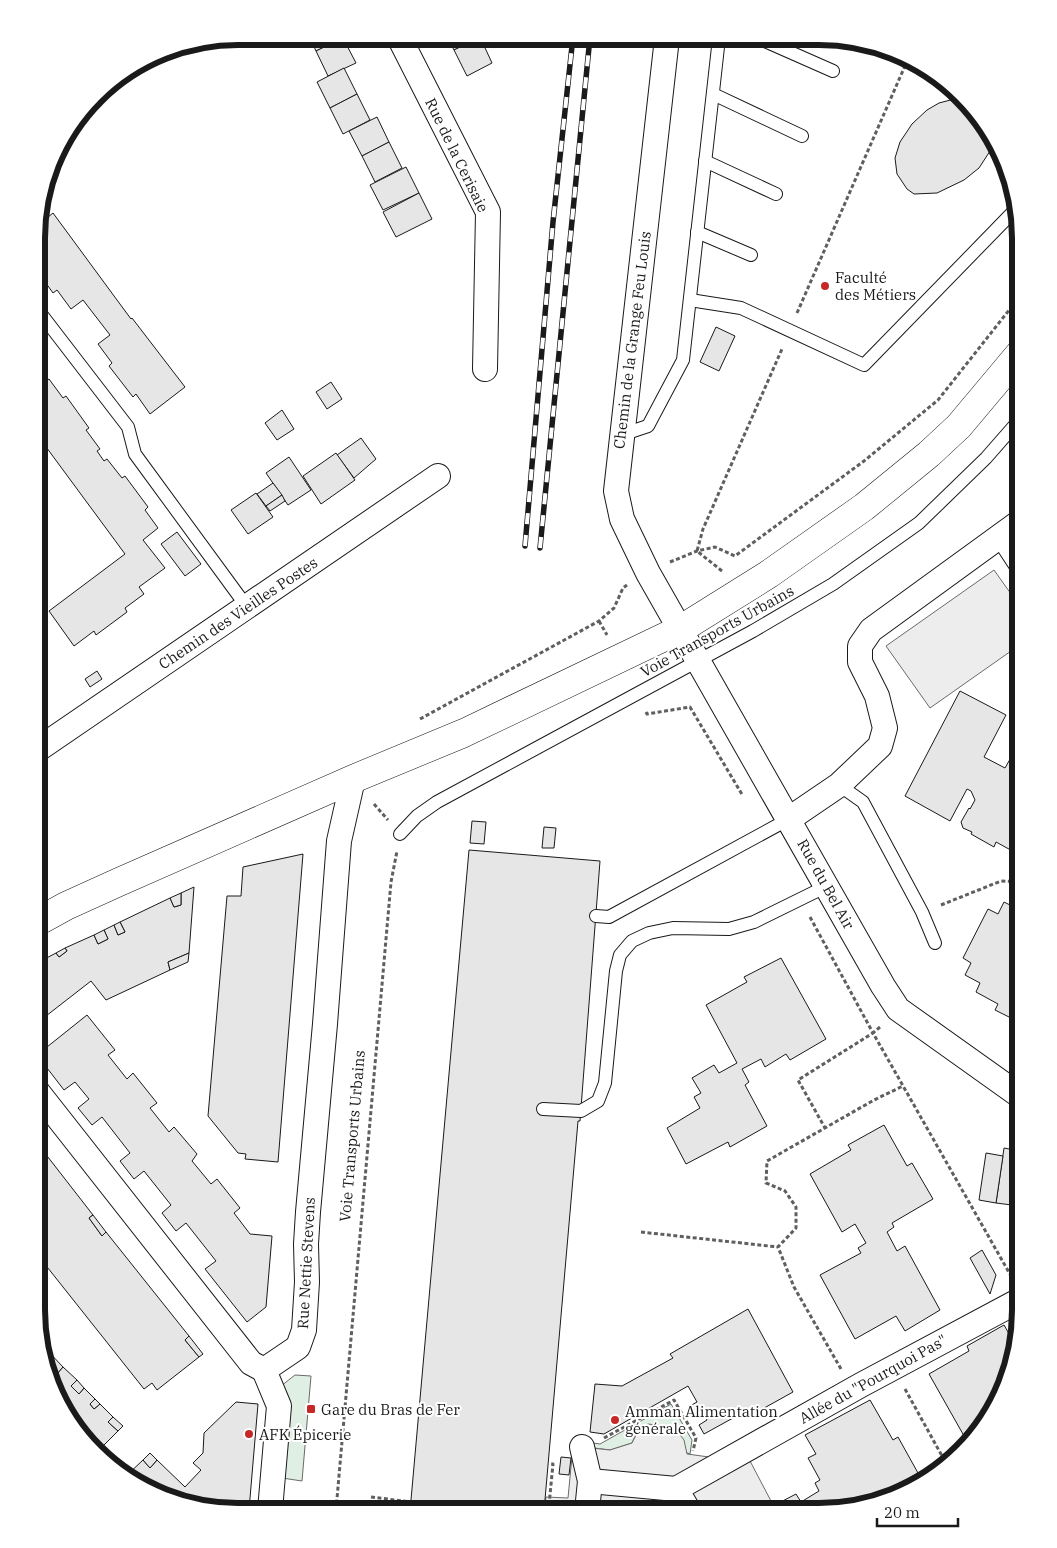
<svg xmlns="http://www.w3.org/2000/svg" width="1057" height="1548" font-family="'IBM Plex Serif',serif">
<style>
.green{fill:#e0efe3;stroke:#6a6a6a}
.parking{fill:#ededed;stroke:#6a6a6a}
.building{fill:#e6e6e6;stroke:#1a1a1a}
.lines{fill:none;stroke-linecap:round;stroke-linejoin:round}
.lane-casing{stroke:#1a1a1a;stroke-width:14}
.street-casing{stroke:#1a1a1a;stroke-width:26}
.secondary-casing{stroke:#1a1a1a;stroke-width:29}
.path{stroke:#5f5f5f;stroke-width:3;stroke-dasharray:4 2.5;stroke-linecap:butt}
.lane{stroke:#fff;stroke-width:12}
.street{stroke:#fff;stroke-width:24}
.secondary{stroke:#fff;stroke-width:28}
.rail-casing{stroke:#1a1a1a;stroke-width:5.5}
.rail{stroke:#fff;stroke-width:4;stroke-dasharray:11;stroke-linecap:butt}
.poi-dot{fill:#c62828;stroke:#fff;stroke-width:2}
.labels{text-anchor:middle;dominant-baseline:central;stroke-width:4;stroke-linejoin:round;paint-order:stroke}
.street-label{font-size:15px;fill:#1a1a1a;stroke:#fff}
.poi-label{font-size:15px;fill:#1a1a1a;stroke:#fff;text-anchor:start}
.rim{fill:none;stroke:#1a1a1a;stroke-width:6}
</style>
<rect width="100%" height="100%" fill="#fff"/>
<g class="green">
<polygon points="295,1375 311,1376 302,1481 282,1478 281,1386"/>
<polygon points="671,1404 692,1440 690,1454 636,1434 632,1443 610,1450 586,1447 586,1442 600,1444"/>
</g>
<g class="parking">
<polygon points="994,570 1021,608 1021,644 930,708 886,646"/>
<polygon points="648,1424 671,1427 677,1431 684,1440 687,1454 709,1457 739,1440 771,1501 752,1512 668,1511 662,1503 652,1511 544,1511 546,1497 568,1498 573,1446 610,1450 632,1443 639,1429"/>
</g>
<g class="building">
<polygon points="309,36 342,37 343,38 316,51"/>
<polygon points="447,37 480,37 454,50"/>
<polygon points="480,37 492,63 467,76 454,50"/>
<polygon points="343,38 356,63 328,76 316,51"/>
<polygon points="344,68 357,94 330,108 317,82"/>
<polygon points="357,94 370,120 343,134 330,108"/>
<polygon points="958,98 994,142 992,148 979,168 964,180 937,193 914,194 907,189 897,174 895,158 900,142 912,124 927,110 939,103"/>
<polygon points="377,117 389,142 362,156 349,131"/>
<polygon points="389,142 402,168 375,182 362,156"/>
<polygon points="406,167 419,193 383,210 370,185"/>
<polygon points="419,193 432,219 396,237 383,212"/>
<polygon points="53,213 131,319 132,318 185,387 150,414 136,394 133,397 109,366 112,363 98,344 110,335 83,300 71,309 57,290 53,293 38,272 38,225"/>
<polygon points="716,327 735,336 719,371 700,362"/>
<polygon points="49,379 63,398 66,396 89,428 86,430 100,449 97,451 104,461 107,459 122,478 125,476 148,507 145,510 158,528 143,540 165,568 139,587 144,594 125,608 127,612 96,635 94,631 74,646 49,611 125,554 38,436 38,387"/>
<polygon points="331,382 342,399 327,409 316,392"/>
<polygon points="282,410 294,429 277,440 265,423"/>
<polygon points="361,438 376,459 354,478 337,455"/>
<polygon points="336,453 355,480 321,504 303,476"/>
<polygon points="289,457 311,490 288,505 266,473"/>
<polygon points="273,483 282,495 266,506 257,494"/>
<polygon points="256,493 273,517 248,534 231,510"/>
<polygon points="282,495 285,501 270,511 266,506"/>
<polygon points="177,532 201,564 185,576 161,544"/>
<polygon points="37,650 45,660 37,666"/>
<polygon points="97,671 102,679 90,687 85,679"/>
<polygon points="960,691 1006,715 984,757 1005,768 1021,740 1020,848 1018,854 996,842 994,847 971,834 972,832 963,828 961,822 969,808 970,809 975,800 971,791 967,789 950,821 905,796"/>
<polygon points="472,821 486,822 484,844 470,843"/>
<polygon points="544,827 556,828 554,848 542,848"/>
<polygon points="469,850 600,861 580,1121 578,1121 544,1511 410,1511"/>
<polygon points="303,854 278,1162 245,1159 246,1154 238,1153 208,1116 227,896 241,896 243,867"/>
<polygon points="194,887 189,953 168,962 170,970 106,1000 91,981 37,1023 37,963 56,953 59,957 67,951 65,948 94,935 98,944 108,939 104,930 114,925 118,935 125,932 120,922 170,898 174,907 181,905 181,893"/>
<polygon points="181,893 181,905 174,907 170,898"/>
<polygon points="1004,902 1018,909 1020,906 1020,1029 1015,1026 1017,1021 995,1010 998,1004 976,992 980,983 965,975 971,963 963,958 988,909 998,914"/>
<polygon points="120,922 125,932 118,935 114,925"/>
<polygon points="104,930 108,939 98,944 94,935"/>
<polygon points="65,948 67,951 59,957 56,953"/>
<polygon points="189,953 188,962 170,970 168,962"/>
<polygon points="781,958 826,1039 790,1060 786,1054 765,1067 761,1059 742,1069 749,1082 745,1085 767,1126 730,1147 728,1142 686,1164 667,1128 700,1108 694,1097 701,1093 692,1078 714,1065 719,1073 737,1063 706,1005 747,982 744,977"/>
<polygon points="87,1015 115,1050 108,1055 127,1079 133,1073 157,1103 150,1108 169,1132 174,1127 197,1154 192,1161 211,1184 217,1179 240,1208 234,1213 250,1234 272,1236 266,1307 247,1322 205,1269 216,1261 186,1223 176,1231 162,1213 171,1205 144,1171 134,1179 120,1161 130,1153 102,1117 92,1125 78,1108 89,1099 75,1082 64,1090 37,1055"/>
<polygon points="884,1125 907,1166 912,1163 933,1199 892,1223 894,1227 887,1232 897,1251 905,1246 940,1310 905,1331 896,1316 855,1339 820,1275 861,1253 858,1248 866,1243 855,1224 842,1232 810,1174 851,1150 848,1145"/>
<polygon points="37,1143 93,1215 89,1218 102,1236 106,1232 189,1336 185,1340 199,1357 157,1390 152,1383 144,1389 36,1253"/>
<polygon points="1004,1148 1020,1151 1020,1206 996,1203"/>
<polygon points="986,1153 1003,1156 996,1203 979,1200"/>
<polygon points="93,1215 106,1232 102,1236 89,1218"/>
<polygon points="982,1250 996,1275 990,1294 970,1258"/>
<polygon points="748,1309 793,1392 757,1412 753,1407 704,1434 699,1425 707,1420 702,1411 694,1416 688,1407 697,1402 688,1386 604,1434 590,1432 595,1384 622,1386 673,1358 670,1354"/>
<polygon points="1004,1325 1016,1346 1010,1375 987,1422 968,1443 929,1374 969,1351 967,1346"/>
<polygon points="189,1336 203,1354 199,1357 185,1340"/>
<polygon points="46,1349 63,1367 58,1373 49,1364"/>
<polygon points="49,1364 58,1373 63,1367 77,1380 71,1386 79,1394 84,1388 95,1399 90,1404 94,1409 100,1404 113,1417 108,1422 118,1431 99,1450 57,1399"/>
<polygon points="77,1380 84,1388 79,1394 71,1386"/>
<polygon points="95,1399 100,1404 94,1409 90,1404"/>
<polygon points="870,1400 893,1440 898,1437 918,1473 871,1500 819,1512 752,1512 771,1501 773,1506 796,1494 801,1502 819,1491 815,1483 820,1480 808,1458 816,1454 805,1435"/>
<polygon points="236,1402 258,1404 249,1510 212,1510 161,1496 126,1476 143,1460 150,1468 157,1460 185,1487 201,1470 193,1463 203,1453 204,1433"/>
<polygon points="113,1417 123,1426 118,1431 108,1422"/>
<polygon points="150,1453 157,1460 150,1468 143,1460"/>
<polygon points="561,1457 571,1458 569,1475 559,1474"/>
</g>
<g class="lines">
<defs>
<g id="lane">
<polyline points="758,38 833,71"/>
<polyline points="713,94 802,136"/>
<polyline points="705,161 776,194"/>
<polyline points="697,232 751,255"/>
<polyline points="690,300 741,308 864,365 1014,211"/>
<polyline points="38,310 128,427 135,454 247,607"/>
<polyline points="621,435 648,426 683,360 719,38"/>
<polyline points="839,785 863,802 922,912 935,943"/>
<polyline points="400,834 417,816 437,802 753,631 833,584 919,523 986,458 1021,418"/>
<polyline points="596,916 609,917 789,819"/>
<polyline points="543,1109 581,1111 598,1101 605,1083 616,971 620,955 632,941 649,933 673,928 729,929 754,922 827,886"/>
</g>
<g id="street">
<polyline points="399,37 488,212 485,369"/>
<polyline points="667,38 616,491 622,519 648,573 883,986 898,1009 1020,1096"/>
<polyline points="1002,535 1021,564"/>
<polyline points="37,750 438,476"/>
<polyline points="789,819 839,785 880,746 885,728 877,696 860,662 860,646 871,630 1021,521"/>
<polyline points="37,1091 251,1363 264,1370 298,1347 304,1330 307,1282 306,1244 308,1212 325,1024 339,841 353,779"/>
<polyline points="264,1370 279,1406 270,1510"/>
<polyline points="582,1447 590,1481 587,1511"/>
<polyline points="590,1481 676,1489"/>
<polyline points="676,1489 861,1385 1020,1300"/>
<polyline points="676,1489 689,1511"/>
</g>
<polyline id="secondary" points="37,922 66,906 119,882 353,779 464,733 681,629 769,574 864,507 929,454 959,426 1021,352"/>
</defs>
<use href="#lane" class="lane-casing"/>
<use href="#street" class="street-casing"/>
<use href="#secondary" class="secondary-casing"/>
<g class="path">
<polyline points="797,313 908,59"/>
<polyline points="670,562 697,551 715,547 735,556 864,461 938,400 1021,295"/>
<polyline points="722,571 697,551 703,529 782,349"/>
<polyline points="599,621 607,635"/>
<polyline points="646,712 647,714 690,707 743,796"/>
<polyline points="420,719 599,621 614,608 623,588 627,585"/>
<polyline points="374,804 388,820"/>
<polyline points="941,905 1001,881 1020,882"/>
<polyline points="810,917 873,1033 798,1080 825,1128"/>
<polyline points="880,1027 873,1033 1011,1276"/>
<polyline points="641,1232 778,1247"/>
<polyline points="841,1369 794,1287 778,1247 796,1228 796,1207 785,1191 766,1183 767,1161 874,1100 903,1086"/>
<polyline points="905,1389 947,1465"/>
<polyline points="604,1438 674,1400 696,1438 693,1451"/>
<polyline points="371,1497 411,1502"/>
<polyline points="545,1505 562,1506"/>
<polyline points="549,1505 553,1464 549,1464"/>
<polyline points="336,1510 391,882 397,851"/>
</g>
<use href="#lane" class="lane"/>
<use href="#street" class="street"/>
<use href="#secondary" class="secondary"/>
<defs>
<g id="rail">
<polyline points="525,546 553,222 573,37"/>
<polyline points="540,548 590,37"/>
</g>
</defs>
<use href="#rail" class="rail-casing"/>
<use href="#rail" class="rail"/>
</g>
<g class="poi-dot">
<circle cx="825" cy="286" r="5"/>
<rect x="306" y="1404" width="10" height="10" rx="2.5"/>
<circle cx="615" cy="1420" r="5"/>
<circle cx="249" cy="1434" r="5"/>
</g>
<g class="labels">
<g class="street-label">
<text transform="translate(457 155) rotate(64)">Rue de la Cerisaie</text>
<text transform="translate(632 340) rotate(-83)">Chemin de la Grange Feu Louis</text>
<text transform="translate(238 613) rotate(-34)">Chemin des Vieilles Postes</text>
<text transform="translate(717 631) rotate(-29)">Voie Transports Urbains</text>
<text transform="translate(826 884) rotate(61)">Rue du Bel Air</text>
<text transform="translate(352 1136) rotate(-85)">Voie Transports Urbains</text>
<text transform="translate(306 1263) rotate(-87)">Rue Nettie Stevens</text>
<text transform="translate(873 1379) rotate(-29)">Allée du "Pourquoi Pas"</text>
</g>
<g class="poi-label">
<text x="835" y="277">Faculté<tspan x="835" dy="17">des Métiers</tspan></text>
<text x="321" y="1409">Gare du Bras de Fer</text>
<text x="625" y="1411">Amman Alimentation<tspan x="625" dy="17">générale</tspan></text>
<text x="259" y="1434">AFK Épicerie</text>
</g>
</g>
<path d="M0 0H1057V1548H0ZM238 45H819A193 193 0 0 1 1012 238V1310A193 193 0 0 1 819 1503H238A193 193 0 0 1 45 1310V238A193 193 0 0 1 238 45Z" fill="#fff" fill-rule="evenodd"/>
<path class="rim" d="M238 45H819A193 193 0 0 1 1012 238V1310A193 193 0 0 1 819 1503H238A193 193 0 0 1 45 1310V238A193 193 0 0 1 238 45Z"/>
<path d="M877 1518v8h81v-8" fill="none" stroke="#1a1a1a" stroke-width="2.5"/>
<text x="884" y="1518" font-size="15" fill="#1a1a1a" stroke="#ffffff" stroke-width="4" paint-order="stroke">20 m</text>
</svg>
